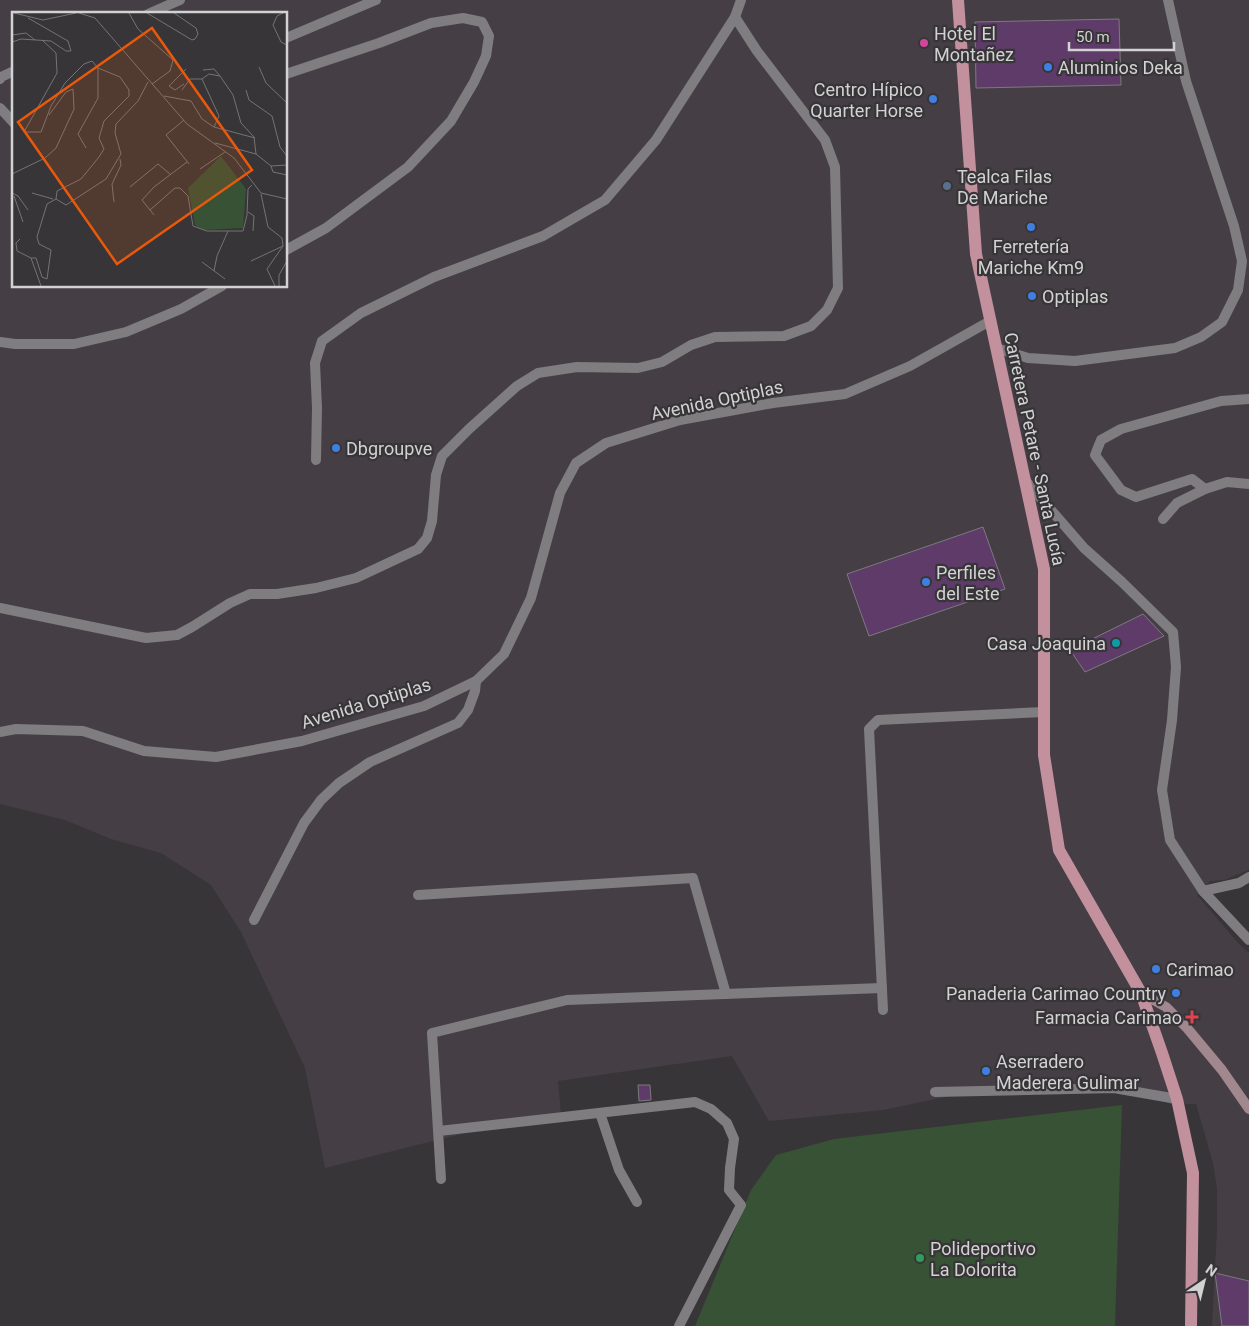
<svg xmlns="http://www.w3.org/2000/svg" width="1249" height="1326" font-family="Roboto,sans-serif">
<style>
.built{fill:#453f45;fill-rule:evenodd}
.green{fill:#375235}
.building{fill:#5e3b69;stroke:#7c7a7d}
.lines{fill:none;stroke-linecap:round;stroke-linejoin:round}
.street{stroke:#7f7d7f;stroke-width:10}
.secondary{stroke:#a1878e;stroke-width:10}
.primary{stroke:#c3909d;stroke-width:12}
.hotel-dot{fill:#d1479c;stroke:#373537;stroke-width:2}
.shop-dot{fill:#3f7fe0;stroke:#373537;stroke-width:2}
.service-dot{fill:#5c6f8a;stroke:#373537;stroke-width:2}
.culture-dot{fill:#0f9aa8;stroke:#373537;stroke-width:2}
.health-dot{fill:#e0444e;stroke:#373537;stroke-width:2}
.leisure-dot{fill:#2e9e5b;stroke:#373537;stroke-width:2}
.labels{text-anchor:middle;dominant-baseline:central;stroke-width:4.5;stroke-linejoin:round;paint-order:stroke}
.poi-label{font-size:18px;fill:#d3d2d3;stroke:#373537;text-anchor:start}
.street-label{font-size:18px;fill:#d3d2d3;stroke:#373537}
.inset-road{fill:none;stroke:#757475;stroke-width:1}
.view{fill:#e8590c;fill-opacity:0.15;stroke:#e8590c;stroke-width:2.5}
.inset-edge{fill:none;stroke:#d3d2d3;stroke-width:2.5}
</style>
<rect width="100%" height="100%" fill="#373537"/>
<path class="built" d="M0,0H1249V870L1224,880L1210,881L1197,895L1239,944L1249,953V1326H1212L1217,1230V1189L1213,1163L1196,1104H1170L1126,1087L1077,1083L1026,1080L883,1110L769,1121L732,1056L558,1081L561,1115L461,1134L325,1168L305,1068L241,932L211,885L161,853L111,839L65,820L0,804ZM14,14H286V286H14Z"/>
<polygon class="green" points="1122,1105 1115,1326 695,1326 751,1190 776,1155 834,1139"/>
<g class="building">
<polygon points="1119,19 1121,85 976,88 975,22"/>
<polygon points="983,527 1005,589 869,636 847,574"/>
<polygon points="1143,614 1164,636 1085,672 1070,650"/>
<polygon points="638,1085 650,1085 651,1100 639,1101"/>
<polygon points="1215,1273 1249,1281 1249,1326 1222,1326"/>
</g>
<g class="lines">
<g class="street">
<polyline points="148,14 180,0"/>
<polyline points="286,38 376,0"/>
<polyline points="286,74 379,43 431,23 463,18 482,22 489,36 486,56 474,82 451,121 408,167 326,228 286,250"/>
<polyline points="0,79 1,77 14,71"/>
<polyline points="0,108 14,123"/>
<polyline points="0,342 15,344 74,344 126,332 181,309 222,286"/>
<polyline points="996,348 1028,358 1075,361 1175,348 1201,337 1222,322 1238,290 1242,261 1234,226 1186,81 1168,0"/>
<polyline points="316,460 317,408 315,363 322,341 361,313 434,277 543,236 605,200 656,140 735,17 741,0"/>
<polyline points="1025,480 1084,548 1122,582 1173,632 1176,667 1172,720 1162,790 1170,840 1203,891 1239,883 1249,877"/>
<polyline points="1205,489 1192,479 1136,497 1121,490 1095,455 1101,440 1121,429 1221,401 1249,399"/>
<polyline points="1163,519 1177,503 1205,489 1227,482 1249,484"/>
<polyline points="0,608 146,638 177,635 192,627 230,603 250,594 277,594 316,588 356,578 418,549 427,538 432,521 436,475 442,456 469,429 517,386 538,373 577,367 638,368 662,362 691,345 715,337 784,336 811,326 827,310 838,288 835,167 825,140 757,51 735,17"/>
<polyline points="0,732 16,729 83,731 144,751 216,757 302,741 424,706 476,681 504,654 531,598 560,493 576,463 606,443 680,420 773,403 845,394 910,366 990,321"/>
<polyline points="1203,891 1249,940"/>
<polyline points="418,895 693,878 726,994"/>
<polyline points="254,920 304,823 321,800 339,783 370,762 458,723 468,710 475,691 476,681"/>
<polyline points="883,1010 869,729 878,720 1044,712"/>
<polyline points="935,1092 1114,1088 1177,1099"/>
<polyline points="600,1113 619,1170 637,1202"/>
<polyline points="439,1131 695,1102 711,1109 727,1123 734,1139 730,1168 729,1190 741,1205 679,1326"/>
<polyline points="441,1179 432,1033 567,1000 882,988"/>
</g>
<polyline class="secondary" points="1141,993 1166,1007 1187,1028 1222,1070 1249,1109"/>
<polyline class="primary" points="958,0 976,254 1044,569 1044,755 1059,850 1141,993 1162,1053 1177,1099 1193,1173 1191,1326"/>
</g>
<circle class="hotel-dot" cx="924" cy="43" r="5"/>
<g class="shop-dot">
<circle cx="1048" cy="67" r="5"/>
<circle cx="933" cy="99" r="5"/>
<circle cx="1031" cy="227" r="5"/>
<circle cx="1032" cy="296" r="5"/>
<circle cx="336" cy="448" r="5"/>
<circle cx="926" cy="582" r="5"/>
<circle cx="1156" cy="969" r="5"/>
<circle cx="1176" cy="993" r="5"/>
<circle cx="986" cy="1071" r="5"/>
</g>
<circle class="service-dot" cx="947" cy="186" r="5"/>
<circle class="culture-dot" cx="1116" cy="643" r="5"/>
<path class="health-dot" d="M1189.5 1009.5h5v5h5v5h-5v5h-5v-5h-5v-5h5z"/>
<circle class="leisure-dot" cx="920" cy="1258" r="5"/>
<g class="labels">
<g class="poi-label">
<text x="934" y="33">Hotel El<tspan x="934" dy="21">Montañez</tspan></text>
<text x="1058" y="67">Aluminios Deka</text>
<text x="923" y="89" text-anchor="end">Centro Hípico<tspan x="923" dy="21">Quarter Horse</tspan></text>
<text x="957" y="176">Tealca Filas<tspan x="957" dy="21">De Mariche</tspan></text>
<text x="1031" y="246" text-anchor="middle">Ferretería<tspan x="1031" dy="21">Mariche Km9</tspan></text>
<text x="1042" y="296">Optiplas</text>
<text x="346" y="448">Dbgroupve</text>
<text x="936" y="572">Perfiles<tspan x="936" dy="21">del Este</tspan></text>
<text x="1106" y="643" text-anchor="end">Casa Joaquina</text>
<text x="1166" y="969">Carimao</text>
<text x="1166" y="993" text-anchor="end">Panaderia Carimao Country</text>
<text x="1182" y="1017" text-anchor="end">Farmacia Carimao</text>
<text x="996" y="1061">Aserradero<tspan x="996" dy="21">Maderera Gulimar</tspan></text>
<text x="930" y="1248">Polideportivo<tspan x="930" dy="21">La Dolorita</tspan></text>
</g>
<g class="street-label">
<text transform="translate(717 400) rotate(-12)">Avenida Optiplas</text>
<text transform="translate(1035 449) rotate(78)">Carretera Petare - Santa Lucía</text>
<text transform="translate(366 703) rotate(-17)">Avenida Optiplas</text>
</g>
</g>
<g transform="translate(12 12)">
<rect width="275" height="275" fill="#373537"/>
<path d="M209,144L234,177L231,216L190,218L183,213L176,176Z" fill="#375235"/>
<path class="inset-road" d="M2,1L31,8L64,1M67,1L83,6L175,112L222,146L249,181L275,187M117,1L126,17L161,48L158,59L140,72M135,1L180,28L183,27L186,22L184,16L162,1M271,1L265,4L261,13L269,30L275,33M0,23L14,21L23,28M30,28L44,41L45,61L12,120H29L39,94L53,71L72,52L80,49L86,56V86L66,122L74,136M0,30L9,27L39,29L54,39H59L56,29L16,6M247,55L254,71L275,91M191,58L202,57L208,64M172,72L163,78L157,74L174,57M170,78L178,67H190M234,78L237,88L260,104L268,135L275,144M152,84L179,89L190,107L202,115L207,104L190,67L197,62L208,64L221,83L229,111L242,125L244,142M172,108L154,123L177,152M202,115L243,126M203,131L244,142L259,154L275,153M259,154L261,160L275,163M188,157L213,140M0,162L33,146L44,136L62,97L61,77L54,80L37,103M118,175L146,152L158,162M0,181L6,184L16,198M20,181L41,187M249,182L256,215L270,226L271,234L255,257L263,274M2,184L11,210M44,187L45,179L69,167L87,145L92,137L87,126L92,109L117,84V78L108,65L86,56M102,190L100,172L109,153L108,147M138,198L163,176H168L176,184L181,214L195,219H231L235,203L236,177L240,173M236,200L242,204L241,219M142,203L130,188L142,175L175,150M8,227L4,231L5,239L19,246M239,249L271,234M190,250L213,267M202,259L205,244L216,219M29,274L19,246H24L30,265L35,267L39,238L27,232L25,225L35,192L44,187L54,193L94,167L109,142L103,121L104,112L126,89L136,70M267,274V263L275,249"/>
<path class="view" d="M140,16L240,158L105,252L6,110Z"/>
<rect width="275" height="275" class="inset-edge"/>
</g>
<g transform="translate(1204 1281) rotate(35)" stroke="#373537" stroke-width="4" paint-order="stroke">
<path d="M0-4L9 19L0 12L-9 19Z" fill="#d3d2d3"/>
<text y="-8" font-size="14" font-weight="bold" text-anchor="middle" fill="#d3d2d3">N</text>
</g>
<path d="M1069 42v8h105v-8" fill="none" stroke="#d3d2d3" stroke-width="2.5"/>
<text x="1076" y="42" font-size="15" fill="#d3d2d3" stroke="#373537" stroke-width="4" paint-order="stroke">50 m</text>
</svg>
